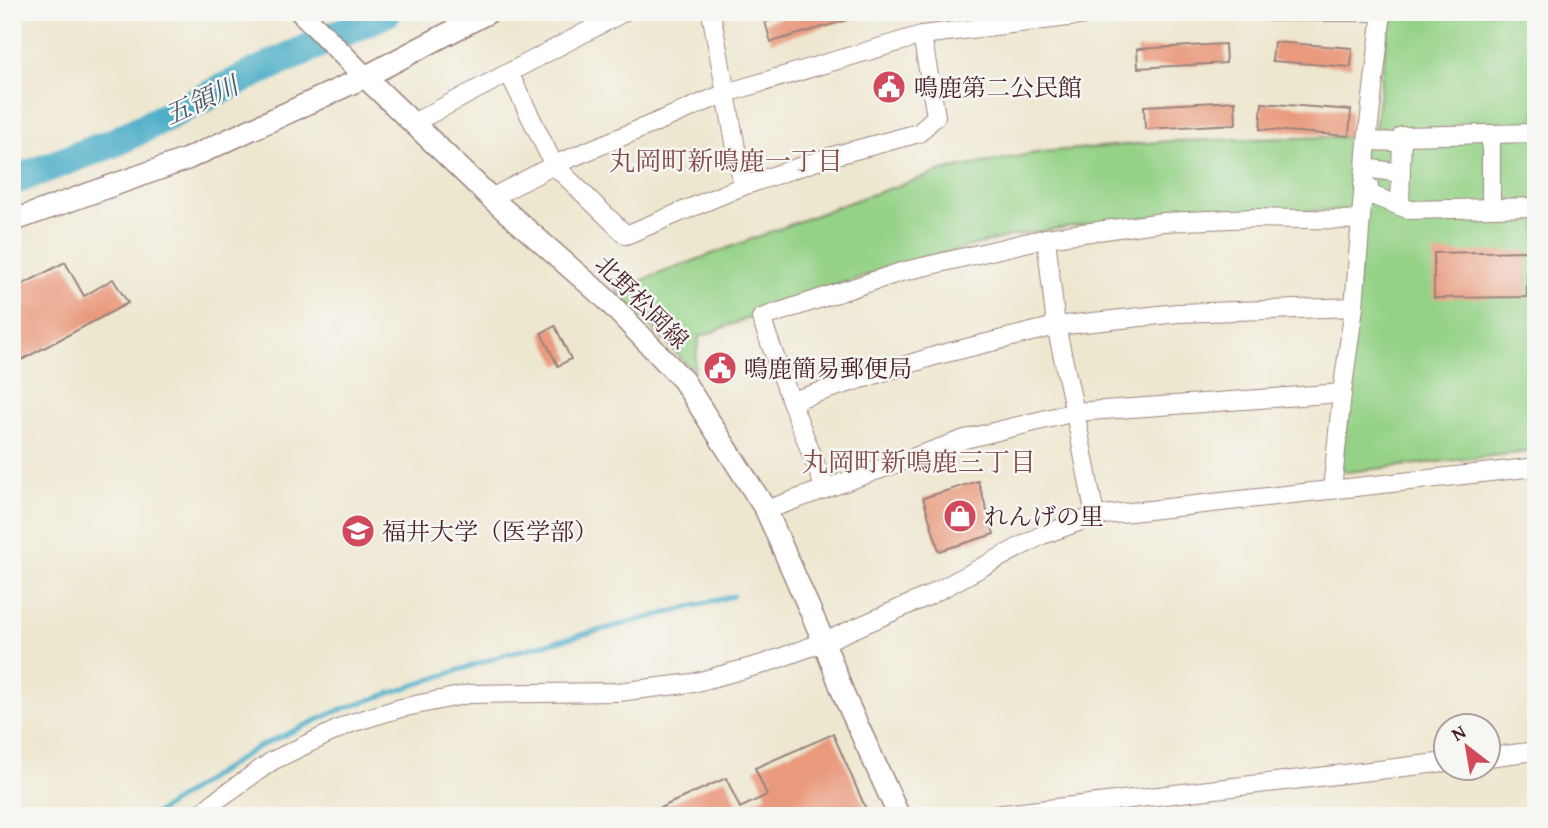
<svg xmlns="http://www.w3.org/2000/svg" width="1548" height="828" font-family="'Gentium Book Plus','Noto Serif JP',serif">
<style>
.green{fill:#95d287;stroke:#707859;stroke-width:2}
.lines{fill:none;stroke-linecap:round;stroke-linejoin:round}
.stream{stroke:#47acc6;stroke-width:5}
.river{stroke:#47acc6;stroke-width:30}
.building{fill:#e99a7d}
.minor-casing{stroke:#9c837d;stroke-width:20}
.major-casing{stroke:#9c837d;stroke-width:24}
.minor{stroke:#fff;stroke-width:18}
.major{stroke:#fff;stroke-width:21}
.labels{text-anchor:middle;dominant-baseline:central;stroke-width:5;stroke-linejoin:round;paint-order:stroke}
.poi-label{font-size:24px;fill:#4a1f2b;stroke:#f6f6f2;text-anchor:start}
.street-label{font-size:24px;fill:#4a1f2b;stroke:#f6f6f2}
.water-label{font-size:26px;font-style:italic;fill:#495769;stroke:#f6f6f2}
.neighbourhood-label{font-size:26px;fill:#824a48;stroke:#f6f6f2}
</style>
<rect width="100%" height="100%" fill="#f6f6f2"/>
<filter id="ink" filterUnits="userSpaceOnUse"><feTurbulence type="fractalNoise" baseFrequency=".0143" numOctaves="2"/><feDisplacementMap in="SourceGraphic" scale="14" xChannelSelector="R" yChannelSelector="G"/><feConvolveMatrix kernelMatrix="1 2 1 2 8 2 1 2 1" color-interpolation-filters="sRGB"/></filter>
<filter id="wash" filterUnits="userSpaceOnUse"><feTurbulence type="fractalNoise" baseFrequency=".00686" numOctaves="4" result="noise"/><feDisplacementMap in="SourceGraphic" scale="28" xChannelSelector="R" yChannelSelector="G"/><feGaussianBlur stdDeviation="1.57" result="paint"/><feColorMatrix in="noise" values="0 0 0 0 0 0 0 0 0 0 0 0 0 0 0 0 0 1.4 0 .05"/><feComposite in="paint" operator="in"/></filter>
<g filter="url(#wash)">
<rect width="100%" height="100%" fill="#eee7cf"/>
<polygon class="green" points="1390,12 1536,12 1536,451 1347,472 1341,466 1364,210 1193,212 1073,226 1011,236 913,261 830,287 699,337 694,372 616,290 861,198 946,170 1041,152 1171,141 1374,136"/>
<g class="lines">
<polyline class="stream" points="152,816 256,748 337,711 507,654 733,596"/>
<polyline class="river" points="12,181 115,142 248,76 387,12"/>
</g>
<g id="blocks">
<g class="building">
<polygon points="800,12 860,12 861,16 771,42 765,22"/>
<polygon points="1274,42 1352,48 1351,67 1272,61"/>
<polygon points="1225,44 1226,63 1138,68 1137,49"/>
<polygon points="1235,101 1236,124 1145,129 1144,106"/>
<polygon points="1262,103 1351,110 1349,136 1260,129"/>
<polygon points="1527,251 1527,297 1434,298 1434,253"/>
<polygon points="65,262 84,296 113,279 128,303 12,365 12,290"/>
<polygon points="555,326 571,359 558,366 541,333"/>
<polygon points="728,356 733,370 719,376 712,362"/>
<polygon points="978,481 994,534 939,551 923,498"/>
<polygon points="833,734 869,816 642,816 726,778 740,808 767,795 755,768"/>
</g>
</g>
</g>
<g filter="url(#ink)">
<use href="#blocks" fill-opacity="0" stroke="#9c837d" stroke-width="2"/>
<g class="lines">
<defs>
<g id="minor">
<polyline points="711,12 743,186"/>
<polyline points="1269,12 1382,12"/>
<polyline points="509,73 554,165 626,235 743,186 829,157 919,133 936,116 922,35"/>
<polyline points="413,123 624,12"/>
<polyline points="1367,141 1402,142"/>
<polyline points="1365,168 1401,173"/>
<polyline points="1363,185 1369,187 1369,194 1410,210 1536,207"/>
<polyline points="491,198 554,165 726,93 922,35 1109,12"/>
<polyline points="1400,206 1402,136 1536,133"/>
<polyline points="1491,208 1491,134"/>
<polyline points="1046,238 1056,326 1075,412 1095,516"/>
<polyline points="791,401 938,355 1056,326 1178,313 1354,307"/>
<polyline points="825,489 791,401 761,318 901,272 1046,238 1163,222 1254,218 1360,220"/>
<polyline points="1332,490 1342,393 1354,307 1367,141 1382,12"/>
<polyline points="766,510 965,439 1075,412 1342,393"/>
<polyline points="1488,757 1536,751"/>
<polyline points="198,816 217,800 272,761 351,723 401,708 469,694 618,692 693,683 763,664 824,642 928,596 1042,535 1095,516 1536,467"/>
<polyline points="987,816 1446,762"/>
</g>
<g id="major">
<polyline points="301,12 365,77 491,198 606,299 683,380 766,510 824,642 845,698 899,816"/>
<polyline points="12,221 187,159 365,77 489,12"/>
</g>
</defs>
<use href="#minor" class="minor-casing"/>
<use href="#major" class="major-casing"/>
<use href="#minor" class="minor"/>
<use href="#major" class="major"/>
</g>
</g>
<defs>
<symbol id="civic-disc" viewBox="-11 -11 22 22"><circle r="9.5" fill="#d1495b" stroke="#f6f6f2"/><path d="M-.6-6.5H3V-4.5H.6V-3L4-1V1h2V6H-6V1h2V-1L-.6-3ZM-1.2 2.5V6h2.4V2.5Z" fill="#fff"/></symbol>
<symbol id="shop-disc" viewBox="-11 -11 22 22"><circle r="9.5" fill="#d1495b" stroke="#f6f6f2"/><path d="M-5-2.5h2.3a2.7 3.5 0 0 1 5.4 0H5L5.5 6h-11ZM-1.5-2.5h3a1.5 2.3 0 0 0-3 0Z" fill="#fff"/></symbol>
<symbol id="university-disc" viewBox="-11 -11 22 22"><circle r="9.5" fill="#d1495b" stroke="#f6f6f2"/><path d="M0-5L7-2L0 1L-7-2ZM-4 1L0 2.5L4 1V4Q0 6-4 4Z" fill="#fff"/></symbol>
</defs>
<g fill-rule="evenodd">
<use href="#civic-disc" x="870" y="68" width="38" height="38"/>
<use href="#civic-disc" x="701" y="349" width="38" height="38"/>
<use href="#shop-disc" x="941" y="497" width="38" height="38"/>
<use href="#university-disc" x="339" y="512" width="38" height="38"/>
</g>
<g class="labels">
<g class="poi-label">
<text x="914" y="87">鳴鹿第二公民館</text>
<text x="744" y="368">鳴鹿簡易郵便局</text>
<text x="984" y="516">れんげの里</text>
<text x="382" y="531">福井大学（医学部）</text>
</g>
<g class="street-label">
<text transform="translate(642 302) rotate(45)">北野松岡線</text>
</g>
<g class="water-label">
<text transform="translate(201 100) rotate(-25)">五領川</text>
</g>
<g class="neighbourhood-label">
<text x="726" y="160">丸岡町新鳴鹿一丁目</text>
<text x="919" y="461">丸岡町新鳴鹿三丁目</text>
</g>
</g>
<rect width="1548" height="828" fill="none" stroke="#f6f6f2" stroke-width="42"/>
<g transform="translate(1467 747) rotate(329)"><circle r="33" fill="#f6f6f2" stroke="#b1a0a2" stroke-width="2"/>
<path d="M0-5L12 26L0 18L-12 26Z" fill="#d1495b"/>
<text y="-10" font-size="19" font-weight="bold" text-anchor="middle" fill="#4a1f2b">N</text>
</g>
</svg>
